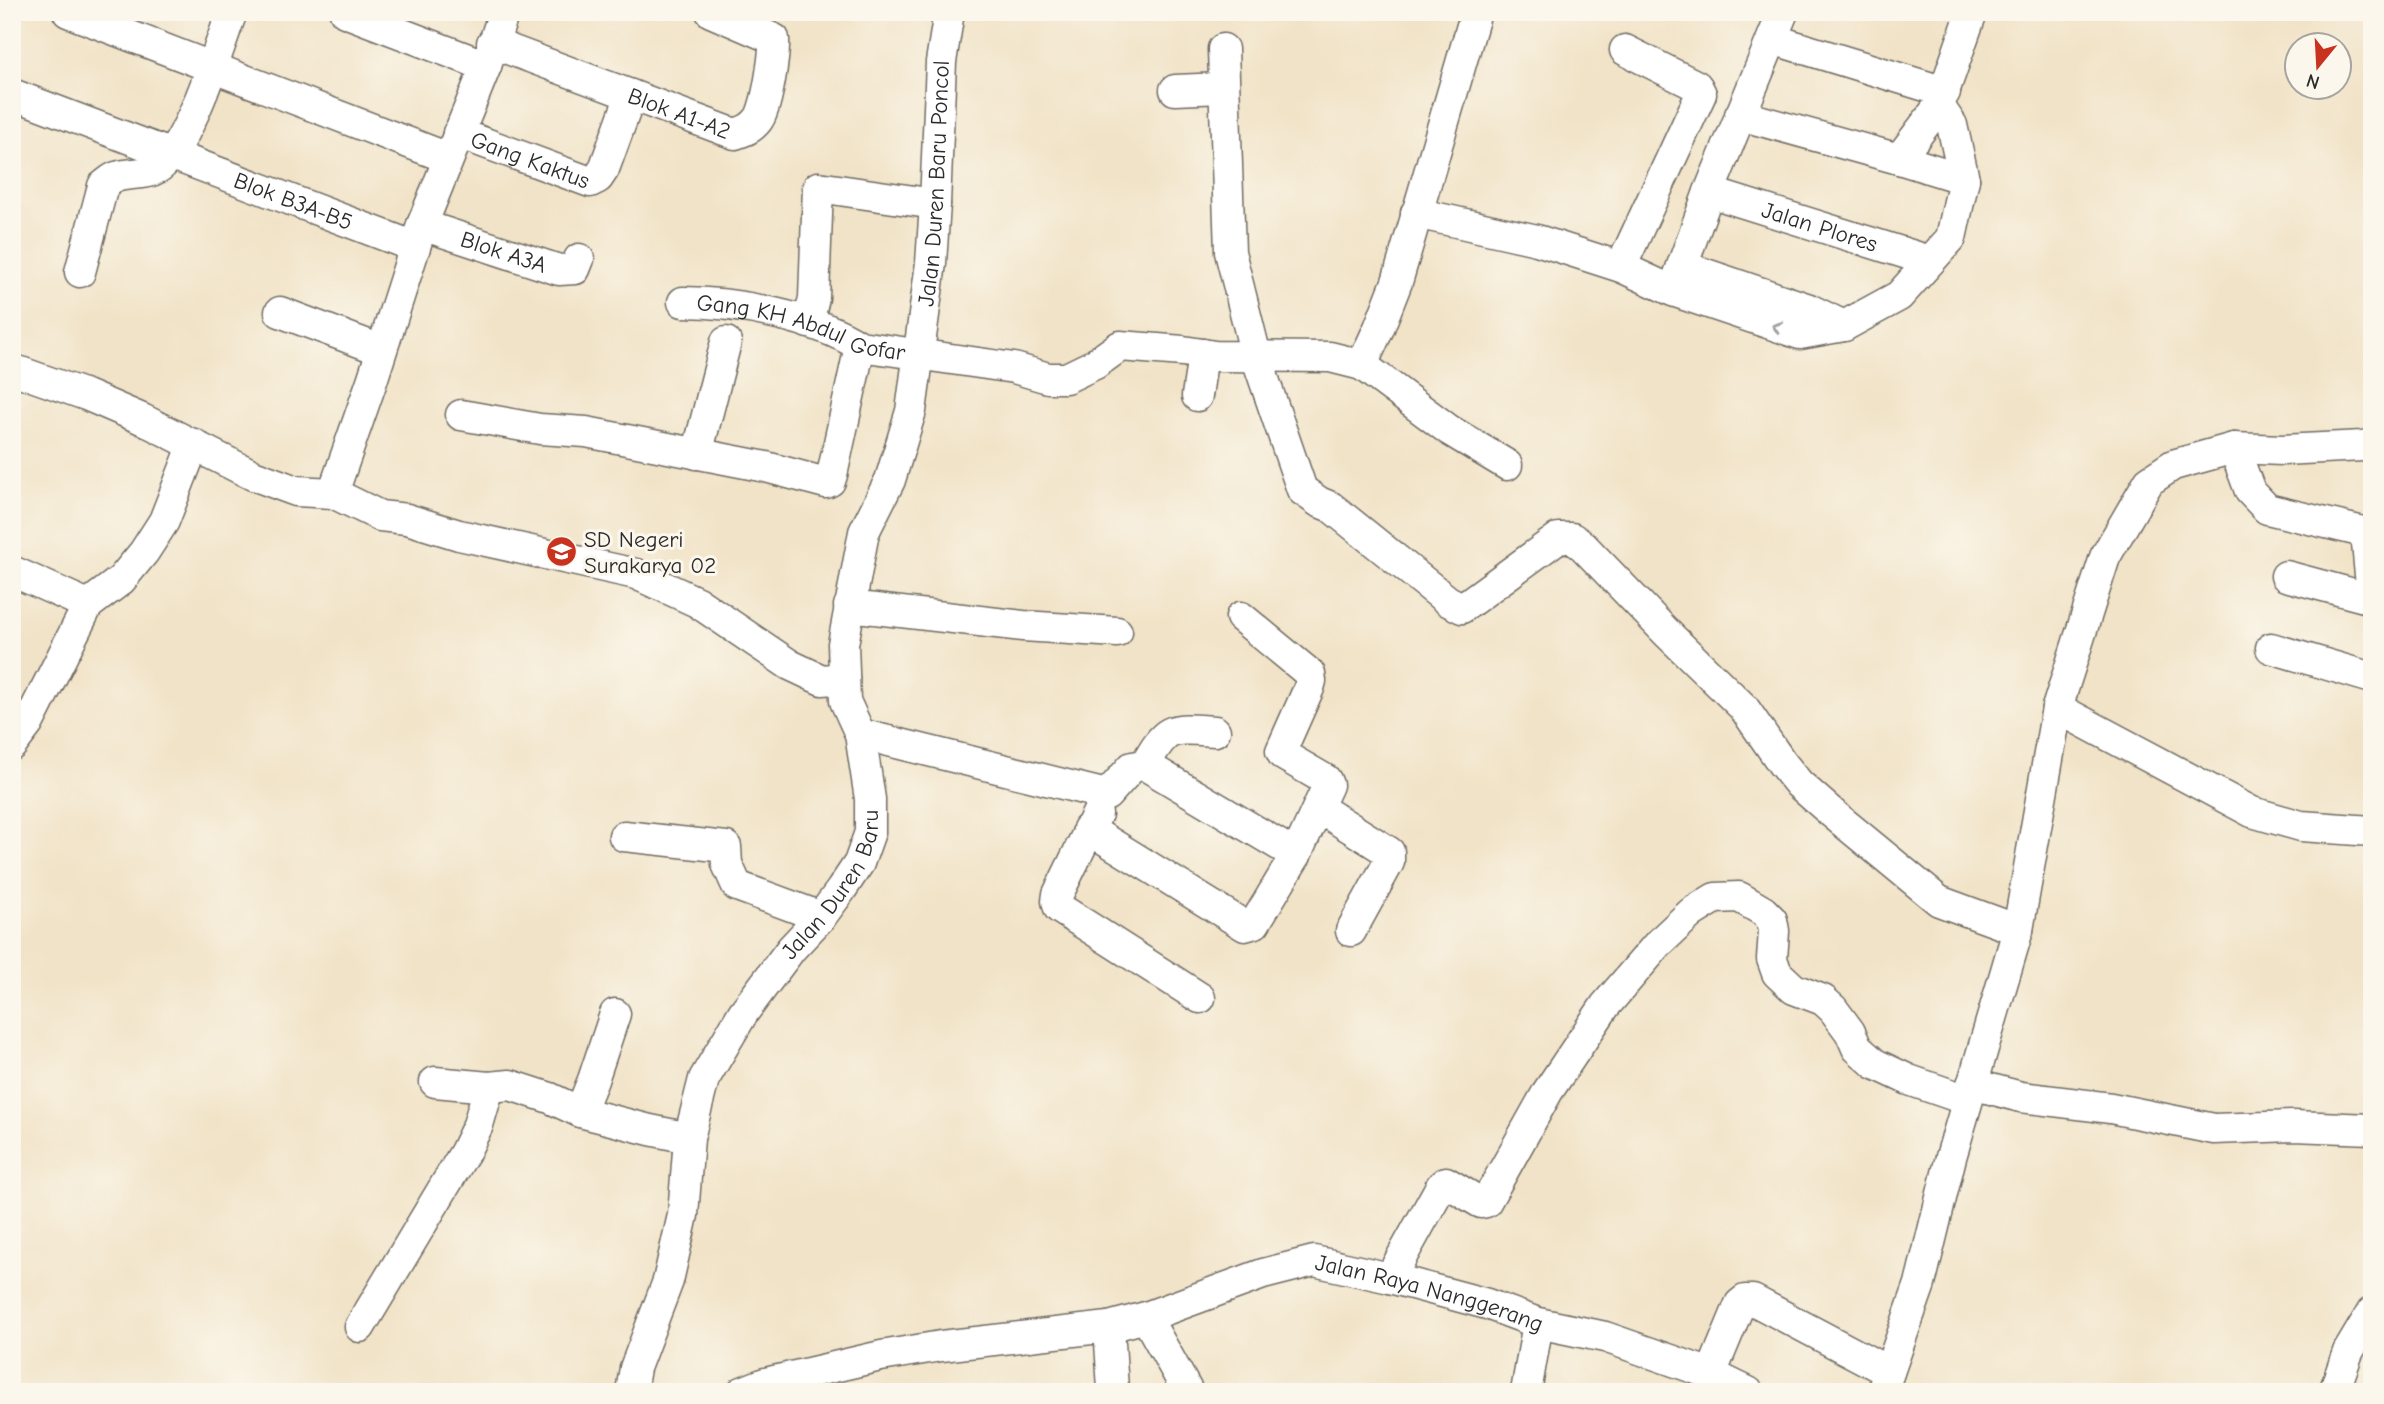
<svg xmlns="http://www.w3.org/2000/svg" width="2384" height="1404" font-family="'Comic Neue',sans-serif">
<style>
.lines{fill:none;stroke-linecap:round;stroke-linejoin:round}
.minor-casing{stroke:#706b62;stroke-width:33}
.minor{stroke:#fff;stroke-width:30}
.oneway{stroke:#a0a0a0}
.labels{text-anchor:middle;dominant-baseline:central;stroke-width:6;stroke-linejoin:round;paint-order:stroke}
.street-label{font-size:23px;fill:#2b2b2b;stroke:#fbf7ec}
.poi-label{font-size:23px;fill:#2b2b2b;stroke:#fbf7ec;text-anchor:start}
</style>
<rect width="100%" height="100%" fill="#fbf7ec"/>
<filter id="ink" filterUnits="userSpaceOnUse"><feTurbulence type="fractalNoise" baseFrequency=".0143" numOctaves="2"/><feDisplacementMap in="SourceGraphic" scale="14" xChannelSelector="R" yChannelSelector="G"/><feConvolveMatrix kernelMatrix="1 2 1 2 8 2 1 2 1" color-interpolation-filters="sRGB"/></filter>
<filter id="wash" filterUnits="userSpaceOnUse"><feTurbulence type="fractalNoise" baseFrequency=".00686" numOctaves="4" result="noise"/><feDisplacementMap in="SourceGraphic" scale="28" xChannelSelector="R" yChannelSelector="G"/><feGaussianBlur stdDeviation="1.57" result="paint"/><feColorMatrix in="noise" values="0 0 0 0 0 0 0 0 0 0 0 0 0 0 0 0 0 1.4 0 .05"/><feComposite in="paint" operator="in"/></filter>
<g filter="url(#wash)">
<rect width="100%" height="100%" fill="#f1e3c7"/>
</g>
<g filter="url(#ink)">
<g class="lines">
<defs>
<g id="minor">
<polyline points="68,12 448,158"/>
<polyline points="345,12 486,66"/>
<polyline points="1772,39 1945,92"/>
<path id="s1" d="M492,43L735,134C744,131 751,129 758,120C767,109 775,54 774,39L711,12"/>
<polyline points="1223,49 1230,252 1256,356 1302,490 1319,502 1331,507 1448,601 1462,608 1558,538 1572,538 1583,546 1668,634 1744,708 1782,763 1799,784 1832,813 1939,901 2018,930"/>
<polyline points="1175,90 1223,88"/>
<path id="s2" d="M12,94L415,247"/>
<polyline points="1740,115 1899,159 1939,106 1972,12"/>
<path id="s3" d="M458,133L590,182L598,178L604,169L631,95"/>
<polyline points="1899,159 1964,179"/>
<path id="s4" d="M1709,192L1930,261"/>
<polyline points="1416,213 1537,240 1621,267 1673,291 1800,334 1844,326 1899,296 1951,238 1964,179 1952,125 1939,106"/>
<path id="s5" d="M422,225L559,270L575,269L579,259"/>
<polyline points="1682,266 1809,309 1844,326"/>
<polyline points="1621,267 1701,94 1697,86 1625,50"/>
<path d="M80,272L103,186C107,183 112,178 116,177C130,172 145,176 158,168C188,148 218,49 232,12"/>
<polyline points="1673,291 1709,192 1783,12"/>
<path id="s6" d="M683,302C735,302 816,317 860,346L1014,368L1048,378H1066L1095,364L1120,346L1183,351L1215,356L1330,357L1362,365L1379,328L1397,282L1476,12"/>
<polyline points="280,312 381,350"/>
<polyline points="808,323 814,298 818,187 935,204"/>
<polyline points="1362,365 1449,430 1507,465"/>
<polyline points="12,369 86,395 142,419 253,475 296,491 333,493 380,516 407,519 459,535 636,574 697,602 790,665 822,680 844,678"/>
<polyline points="1197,396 1203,354"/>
<polyline points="461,415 540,429 586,432 766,467 826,483 830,481 832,475 860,346"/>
<polyline points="2234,448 2250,491 2267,509 2372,534"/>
<polyline points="697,454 726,342"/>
<polyline points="333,493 372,381 422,225 486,66 504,12"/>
<polyline points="2366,533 2372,596"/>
<polyline points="12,571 88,605"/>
<polyline points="2286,576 2372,599"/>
<polyline points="849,606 1023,626 1117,632"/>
<polyline points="2271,648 2372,678"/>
<polyline points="2057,708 2252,812 2301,826 2372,831"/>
<polyline points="860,734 1107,795 1132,767 1145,765 1296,855"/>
<polyline points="12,745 28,724 88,605 121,580 144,552 164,521 194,444"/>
<path d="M1145,765C1167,725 1171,728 1215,731"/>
<polyline points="1319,808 1389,852 1389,862 1351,931"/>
<polyline points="1097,814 1058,894 1057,901 1059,908 1200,998"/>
<polyline points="1088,829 1245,926 1255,923 1296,855 1328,785 1326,780 1283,755 1281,751 1309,688 1311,681 1310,674 1241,617"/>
<polyline points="624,836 726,847 727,864 737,886 821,917"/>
<polyline points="435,1082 489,1087 510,1085 550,1098 580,1112 650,1130 689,1138"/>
<polyline points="1972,1084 2021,1097 2111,1108 2214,1129 2293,1126 2372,1129"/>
<polyline points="580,1112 593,1080 615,1014"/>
<polyline points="1390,1278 1441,1186 1446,1182 1481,1203 1486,1202 1548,1091 1605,1006 1658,944 1691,913 1715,898 1739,897 1763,911 1772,920 1774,931 1772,959 1777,973 1794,989 1823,1000 1833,1009 1850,1032 1857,1048 1875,1064 1909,1080 1967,1100"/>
<polyline points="1146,1317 1188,1392"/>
<polyline points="360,1327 465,1152 478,1125 489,1087"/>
<polyline points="1109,1327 1113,1389"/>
<polyline points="1711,1374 1740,1304 1745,1300 1753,1300 1889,1372"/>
<path id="s7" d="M631,1392L635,1368L668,1281L683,1215L689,1138L704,1079L743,1013L791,949L821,917L841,890L859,863L870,832V799L860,734L845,701L843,644L864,532L890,480L911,411L931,263L935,204L941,62L949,12"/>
<path id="s8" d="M742,1392L765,1383L881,1356L941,1346L1109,1327L1146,1317L1263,1274L1314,1261L1390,1278L1487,1304L1538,1323L1605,1337L1711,1374L1748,1392"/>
<polyline points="1526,1392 1538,1323"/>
<polyline points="1882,1392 1920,1284 1951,1157 2018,930 2057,708 2105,557 2149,481 2173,465 2234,448 2282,450 2363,446 2372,444"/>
<polyline points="2334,1392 2348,1352 2372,1312"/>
</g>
</defs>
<use href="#minor" class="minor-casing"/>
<use href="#minor" class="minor"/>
</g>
<defs><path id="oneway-chevron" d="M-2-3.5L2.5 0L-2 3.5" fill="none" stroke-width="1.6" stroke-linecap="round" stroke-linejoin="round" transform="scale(1.75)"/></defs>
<use class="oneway" href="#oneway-chevron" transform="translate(1777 327) rotate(-161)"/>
</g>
<defs>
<symbol id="school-disc" viewBox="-11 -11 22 22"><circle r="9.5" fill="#c8321e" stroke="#fbf7ec"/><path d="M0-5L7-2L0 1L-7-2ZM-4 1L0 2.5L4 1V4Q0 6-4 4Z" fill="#fff"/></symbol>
</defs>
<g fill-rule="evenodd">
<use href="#school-disc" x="544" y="534" width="35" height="35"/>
</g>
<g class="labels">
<g class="street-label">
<text stroke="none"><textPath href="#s1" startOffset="200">Blok A1-A2</textPath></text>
<text stroke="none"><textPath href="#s3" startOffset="77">Gang Kaktus</textPath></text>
<text stroke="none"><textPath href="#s7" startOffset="1288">Jalan Duren Baru Poncol</textPath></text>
<text stroke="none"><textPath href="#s2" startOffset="301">Blok B3A-B5</textPath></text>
<text stroke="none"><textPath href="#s4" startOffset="116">Jalan Plores</textPath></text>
<text stroke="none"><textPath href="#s5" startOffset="86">Blok A3A</textPath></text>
<text stroke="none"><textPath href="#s6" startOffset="122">Gang KH Abdul Gofar</textPath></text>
<text stroke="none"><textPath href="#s7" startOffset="558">Jalan Duren Baru</textPath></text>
<text stroke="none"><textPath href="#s8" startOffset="709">Jalan Raya Nanggerang</textPath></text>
</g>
<g class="poi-label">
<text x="584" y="539">SD Negeri<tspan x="584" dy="26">Surakarya 02</tspan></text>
</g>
</g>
<rect width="2384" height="1404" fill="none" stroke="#fbf7ec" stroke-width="42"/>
<g transform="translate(2318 66) rotate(198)"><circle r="33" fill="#fbf7ec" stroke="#a8a59f" stroke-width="2"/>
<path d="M0-5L12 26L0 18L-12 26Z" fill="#c8321e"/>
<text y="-10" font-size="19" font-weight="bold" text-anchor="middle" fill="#2b2b2b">N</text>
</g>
</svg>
